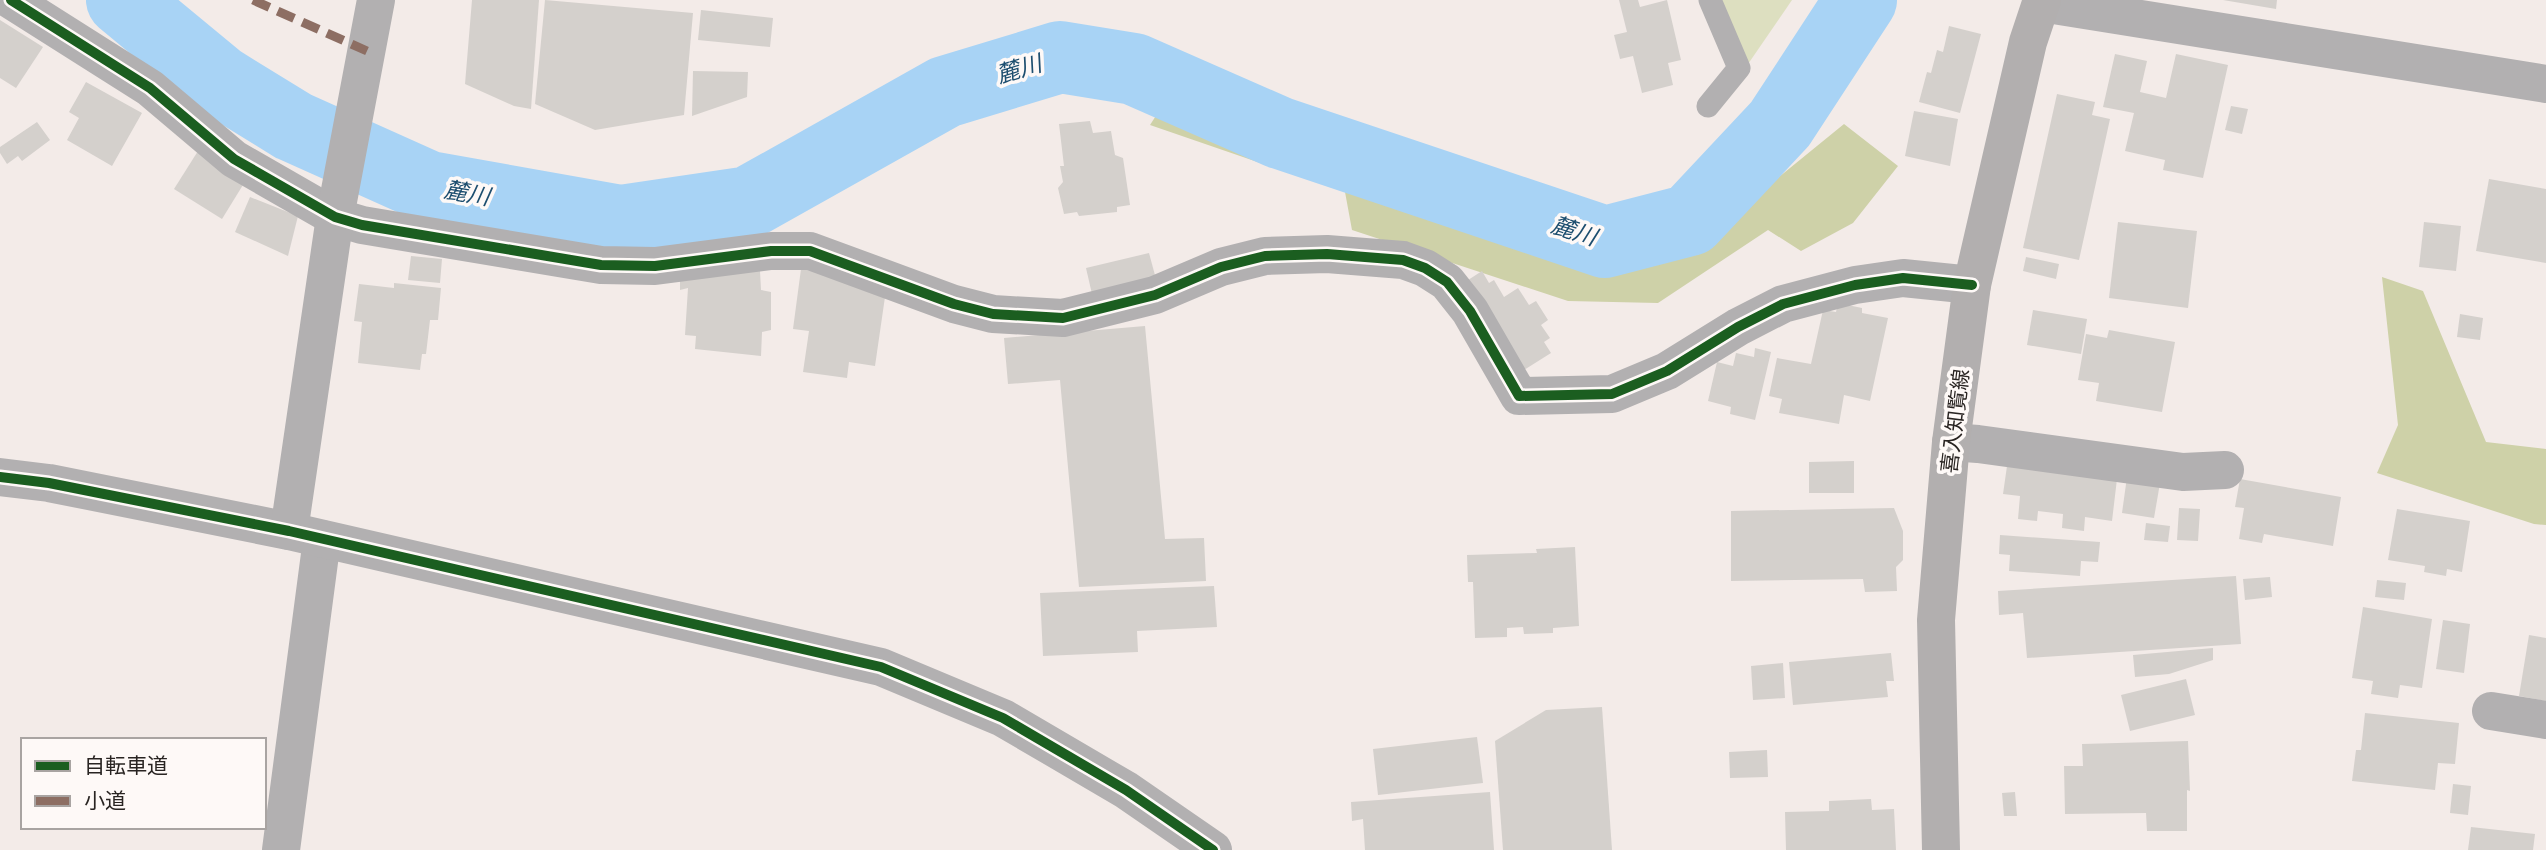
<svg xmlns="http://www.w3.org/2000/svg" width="2546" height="850" font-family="'Zilla Slab','Noto Sans JP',serif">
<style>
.green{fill:#dddfc0}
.forest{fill:#ced1a8}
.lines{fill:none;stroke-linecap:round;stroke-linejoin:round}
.river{stroke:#a8d3f5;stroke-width:72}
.building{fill:#d4d0cc}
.service{stroke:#b2b0b1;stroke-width:23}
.minor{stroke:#b2b0b1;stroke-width:38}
.tertiary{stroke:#b2b0b1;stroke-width:38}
.secondary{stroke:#b2afaf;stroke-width:38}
.quiet{stroke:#8d6e63;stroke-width:9;stroke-dasharray:18 9;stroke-linecap:butt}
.cycleway-casing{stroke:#fef9f7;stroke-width:15}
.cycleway{stroke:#1b5e20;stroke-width:10}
.labels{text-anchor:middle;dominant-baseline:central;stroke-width:7;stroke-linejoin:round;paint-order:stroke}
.street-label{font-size:21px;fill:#292422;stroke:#fef9f7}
.water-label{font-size:23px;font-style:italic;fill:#1d4e6f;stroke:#fef9f7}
</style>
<rect width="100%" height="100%" fill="#f3ebe8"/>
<polygon class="green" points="1720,0 1792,0 1746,67"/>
<g class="forest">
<polygon points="1159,111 1454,218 1607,262 1693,247 1844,124 1898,166 1853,223 1801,251 1768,230 1658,303 1568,301 1352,230 1345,192 1150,125"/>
<polygon points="2382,277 2423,291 2486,442 2546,449 2546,525 2534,524 2377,473 2398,425"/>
</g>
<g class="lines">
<polyline class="river" points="122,0 220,81 293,126 429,187 620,221 749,202 945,92 1060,57 1134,69 1280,133 1605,242 1690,220 1780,124 1861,0"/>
</g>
<g class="building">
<polygon points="472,0 539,0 531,109 514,106 465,84"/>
<polygon points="545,0 693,13 684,115 595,130 535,104"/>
<polygon points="1619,0 1638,0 1640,7 1667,0 1681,60 1668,63 1673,85 1642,93 1633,56 1620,59 1614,35 1627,32"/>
<polygon points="2223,0 2277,0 2276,9"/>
<polygon points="701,10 773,18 770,47 698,40"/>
<polygon points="0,20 43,47 16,88 0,78"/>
<polygon points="1949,26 1981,34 1960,113 1919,102 1927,72 1931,73 1937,50 1943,52"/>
<polygon points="2115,54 2147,61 2140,92 2166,98 2176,54 2228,65 2203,178 2163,170 2165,160 2125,151 2134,113 2103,107"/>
<polygon points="693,71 748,72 747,97 692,116"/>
<polygon points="86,82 142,113 112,166 67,140 79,118 69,112"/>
<polygon points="2057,94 2095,102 2092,115 2110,119 2079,260 2023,248"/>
<polygon points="2231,106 2248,109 2242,134 2225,130"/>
<polygon points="1914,111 1958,119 1950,166 1905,156"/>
<polygon points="1090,121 1093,133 1111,131 1115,155 1123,158 1130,205 1117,207 1117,212 1079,216 1077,212 1064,214 1058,188 1063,182 1060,166 1064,166 1059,124"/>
<polygon points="37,122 50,140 22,161 18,156 7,164 0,153 0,147"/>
<polygon points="198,151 246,180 222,219 174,189"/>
<polygon points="2489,179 2546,189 2546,263 2476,251"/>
<polygon points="250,197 298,216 288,256 235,232"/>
<polygon points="2118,222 2197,231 2188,308 2109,298"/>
<polygon points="2424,222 2461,226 2456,271 2419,267"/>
<polygon points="1149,253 1156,279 1092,294 1086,268"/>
<polygon points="411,256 442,259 440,283 408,280"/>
<polygon points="2026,257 2059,264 2056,279 2023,271"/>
<polygon points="801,269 848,277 886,290 875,366 849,362 847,378 803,372 809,331 793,329"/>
<polygon points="760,271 761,290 771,292 771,330 762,332 761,356 695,349 696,336 685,335 688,288 680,290 680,273"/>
<polygon points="1482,271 1489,283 1494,280 1504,297 1518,288 1529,305 1536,301 1548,320 1541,325 1550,338 1544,342 1551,353 1521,372 1465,282"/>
<polygon points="394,283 441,288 438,320 430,320 426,354 422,354 420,370 358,363 362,322 354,321 359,284 394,288"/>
<polygon points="1838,303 1862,308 1862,313 1888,318 1870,401 1844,395 1839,424 1779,413 1782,399 1769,396 1777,358 1811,364 1823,310 1836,312"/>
<polygon points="2033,310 2087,319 2081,354 2027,345"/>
<polygon points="2460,314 2483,318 2480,340 2457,337"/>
<polygon points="1145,326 1165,539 1204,538 1206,581 1079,587 1060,380 1008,384 1004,338"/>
<polygon points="2109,330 2175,342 2162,412 2096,401 2099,383 2078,380 2086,334 2107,338"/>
<polygon points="1755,348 1771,352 1755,420 1730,414 1731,407 1708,401 1717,362 1733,366 1736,353 1754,357"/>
<polygon points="1854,461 1854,493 1809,493 1809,462"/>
<polygon points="2007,466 2117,479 2112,521 2085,517 2084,531 2062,528 2063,514 2038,511 2037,521 2018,519 2020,496 2003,494"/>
<polygon points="2127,477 2160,483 2154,518 2122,513"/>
<polygon points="2240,479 2341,497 2333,546 2264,534 2262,543 2239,539 2244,508 2235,507"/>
<polygon points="1894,508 1903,531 1903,560 1896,567 1897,591 1865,592 1863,579 1731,581 1731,511"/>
<polygon points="2179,508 2200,509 2198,541 2177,540"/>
<polygon points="2397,509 2470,521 2462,572 2447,569 2446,576 2424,572 2425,566 2388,560"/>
<polygon points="2146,523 2170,526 2168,542 2144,540"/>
<polygon points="2000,535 2100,542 2098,562 2081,561 2080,576 2009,571 2010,555 1999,554"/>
<polygon points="1575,547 1579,626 1553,628 1553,633 1524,634 1523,627 1507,628 1507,637 1475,638 1473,582 1468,582 1467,555 1537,553 1536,549"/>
<polygon points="2236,576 2241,644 2027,658 2023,613 1999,615 1998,591"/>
<polygon points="2270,577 2272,597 2245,600 2243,579"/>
<polygon points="2377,580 2406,583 2404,600 2375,597"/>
<polygon points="1214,586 1217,627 1137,631 1138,652 1043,656 1040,593"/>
<polygon points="2363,607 2432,619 2422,688 2400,685 2398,698 2371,694 2373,681 2352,678"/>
<polygon points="2443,620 2470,624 2464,673 2436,669"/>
<polygon points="2529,635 2546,638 2546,701 2519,696"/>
<polygon points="2213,648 2213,660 2169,674 2135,677 2133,655"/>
<polygon points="1891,653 1894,681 1886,681 1888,697 1793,705 1789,662"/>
<polygon points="1783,663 1785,698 1753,700 1751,666"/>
<polygon points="2186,679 2195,715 2130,731 2121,695"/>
<polygon points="1602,707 1612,850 1503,850 1495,741 1546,710"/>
<polygon points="2365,713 2459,723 2455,764 2438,763 2435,790 2352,781 2356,750 2361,750"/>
<polygon points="1477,737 1483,783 1378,795 1373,749"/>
<polygon points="2188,741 2190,791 2187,790 2187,831 2147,831 2146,813 2065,814 2064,766 2083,766 2082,744"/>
<polygon points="1767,750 1768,777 1730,778 1729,752"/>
<polygon points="2453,784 2471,786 2468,815 2450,813"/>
<polygon points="1490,792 1494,850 1365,850 1363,819 1352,821 1351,802"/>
<polygon points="2015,792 2017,816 2004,816 2002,793"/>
<polygon points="1871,799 1872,810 1894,809 1896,850 1786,850 1785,812 1829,811 1829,801"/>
<polygon points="2471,827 2535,834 2533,850 2468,850"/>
</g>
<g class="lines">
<polyline class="service" points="1708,106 1739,68 1710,0"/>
<g class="minor">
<polyline points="11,0 150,88 234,159 335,217 362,225 601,265 655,266 771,251 810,251 954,304 993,314 1063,318 1155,295 1221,267 1265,256 1327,254 1403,260 1425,268 1447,282 1470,311 1519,396 1612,394 1667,371 1738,327 1783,304 1855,285 1903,278 1972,285"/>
<polyline points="2041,3 2546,84"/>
<polyline points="1951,442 1978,444 2183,472 2225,470"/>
<polyline points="2491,711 2546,720"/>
<polyline points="281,850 322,539"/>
</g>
<g class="tertiary">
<polyline points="0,477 49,483 289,531 881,667 1003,718 1126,790 1213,850"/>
<polyline points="289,531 335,217 376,0"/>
</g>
<polyline class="secondary" points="1941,850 1936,620 1951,442 1972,285 2028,42 2042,0"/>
<polyline class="quiet" points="253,0 367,51"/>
<defs>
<g id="cycleway">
<polyline points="11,0 150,88 234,159 335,217 362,225 601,265 655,266 771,251 810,251 954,304 993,314 1063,318 1155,295 1221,267 1265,256 1327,254 1403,260 1425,268 1447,282 1470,311 1519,396 1612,394 1667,371 1738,327 1783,304 1855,285 1903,278 1972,285"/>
<polyline points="0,477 49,483 289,531 881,667 1003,718 1126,790 1213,850"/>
</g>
</defs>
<use href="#cycleway" class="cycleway-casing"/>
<use href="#cycleway" class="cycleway"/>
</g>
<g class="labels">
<g class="street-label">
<text transform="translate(1955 421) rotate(-83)">喜入知覧線</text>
</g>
<g class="water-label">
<text transform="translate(1019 69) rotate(-17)">麓川</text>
<text transform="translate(467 193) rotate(10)">麓川</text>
<text transform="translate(1574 231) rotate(18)">麓川</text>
</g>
</g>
<rect x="21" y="738" width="245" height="91" fill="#fef9f7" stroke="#a9a4a2" stroke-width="2"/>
<rect x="35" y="761" width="35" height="10" fill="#1b5e20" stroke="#a9a4a2" stroke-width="2"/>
<text x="84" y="773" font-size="21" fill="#292422">自転車道</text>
<rect x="35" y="796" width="35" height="10" fill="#8d6e63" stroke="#a9a4a2" stroke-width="2"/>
<text x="84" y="808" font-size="21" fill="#292422">小道</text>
</svg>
